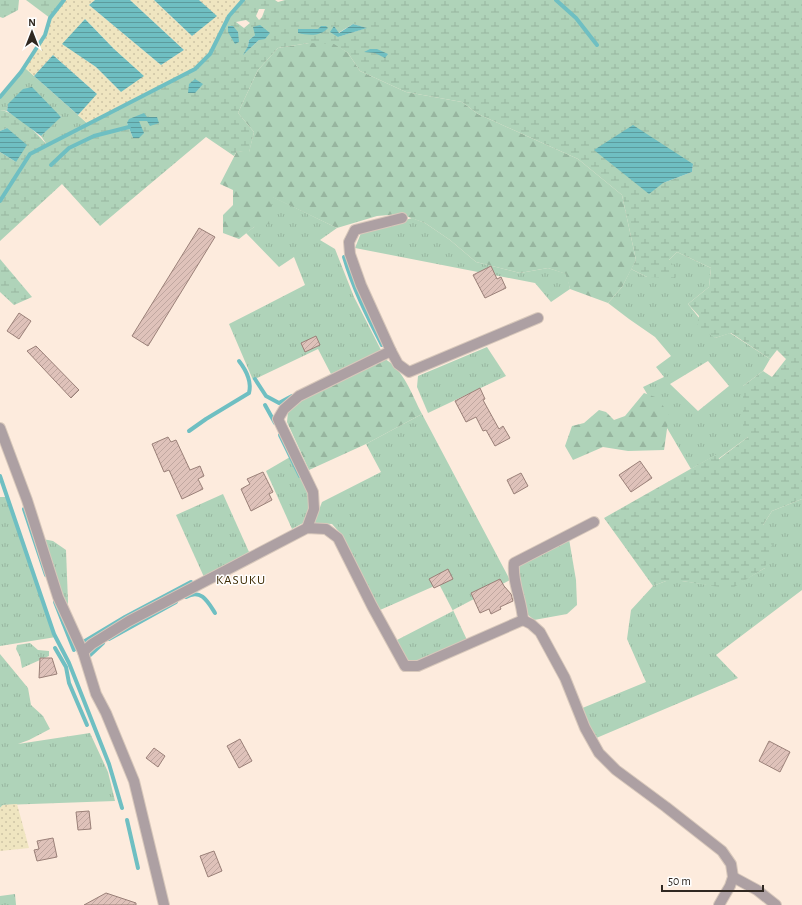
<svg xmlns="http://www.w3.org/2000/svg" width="802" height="905" font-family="'Alegreya Sans',sans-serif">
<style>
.grass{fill:url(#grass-tufts);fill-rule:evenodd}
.forest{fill:url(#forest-firs)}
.wetland{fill:url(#wetland-marsh);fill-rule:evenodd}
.sand{fill:url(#sand-dots);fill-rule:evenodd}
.water{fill:url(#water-rules)}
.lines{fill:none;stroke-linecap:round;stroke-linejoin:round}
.stream{stroke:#6fbfc2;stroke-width:4}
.building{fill:url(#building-hatch);stroke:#9a8078}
.street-casing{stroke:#d8c8bb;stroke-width:12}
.street{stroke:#ada0a3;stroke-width:10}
.labels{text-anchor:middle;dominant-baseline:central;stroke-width:3;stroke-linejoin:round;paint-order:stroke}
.quarter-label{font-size:13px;letter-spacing:1px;fill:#3d2a02;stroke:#fff}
</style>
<defs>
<pattern id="grass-tufts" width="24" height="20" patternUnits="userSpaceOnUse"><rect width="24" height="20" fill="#afd3b9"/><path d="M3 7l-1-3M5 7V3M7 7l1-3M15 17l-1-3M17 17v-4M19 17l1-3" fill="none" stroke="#97b59f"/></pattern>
<pattern id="forest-firs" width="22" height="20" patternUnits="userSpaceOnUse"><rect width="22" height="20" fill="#afd3b9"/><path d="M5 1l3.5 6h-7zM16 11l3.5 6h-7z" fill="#97b59f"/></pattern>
<pattern id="wetland-marsh" width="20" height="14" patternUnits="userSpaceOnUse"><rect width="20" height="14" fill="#afd3b9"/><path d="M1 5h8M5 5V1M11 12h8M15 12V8" fill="none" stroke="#97b59f"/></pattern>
<pattern id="sand-dots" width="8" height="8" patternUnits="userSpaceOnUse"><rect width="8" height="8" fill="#efe5c0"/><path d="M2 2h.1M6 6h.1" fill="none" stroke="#cdc4a5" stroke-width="1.8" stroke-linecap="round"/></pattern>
<pattern id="water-rules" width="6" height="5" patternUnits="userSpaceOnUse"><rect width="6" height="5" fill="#6fbfc2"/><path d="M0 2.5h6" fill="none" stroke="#5c9b9d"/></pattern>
<pattern id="building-hatch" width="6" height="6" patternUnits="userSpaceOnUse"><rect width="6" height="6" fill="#dfc2ba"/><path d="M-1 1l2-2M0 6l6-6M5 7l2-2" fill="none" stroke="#c0a7a0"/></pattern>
</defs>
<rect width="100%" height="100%" fill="#fdebdd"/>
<g class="grass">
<polygon points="24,67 88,124 47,145 41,136 61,116 8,104 7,111 0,110 0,97"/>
<polygon points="271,196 337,228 320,240 335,249 354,297 381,350 331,374 318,349 253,380 229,324 305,285 294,257 279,267 246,233 254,227"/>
<polygon points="412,218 425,223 450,240 476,262 520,273 548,268 567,274 570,289 551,302 535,283 355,248 361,233"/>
<path d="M677,252L711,268L709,287L688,304L715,338L730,333L770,359L763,371L743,386L748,437L718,459L716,455L691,469L643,387L664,377L656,367L671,356L655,337L629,319L608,303L622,287L631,269L647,277L669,260ZM708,361L729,386L698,411L670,384Z"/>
<polygon points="487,347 506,376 428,413 417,387 418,376"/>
<polygon points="422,414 510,580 453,610 467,640 413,663 405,660 395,641 453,611 439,584 380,610 343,536 332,524 314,523 322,502 381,472 366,444"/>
<polygon points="290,457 309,494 310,511 303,523 292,529 266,471"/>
<polygon points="223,494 249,552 204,577 176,515"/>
<polygon points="0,497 8,497 56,637 0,646"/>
<polygon points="802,499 802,590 716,655 738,678 594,739 580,709 646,682 627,639 631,610 653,586 666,581 682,581 731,588 765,568 763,525 772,511"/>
<polygon points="33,537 53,541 66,550 68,602 62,625"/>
<polygon points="569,539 576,580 577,605 567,614 534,620 527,614 521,588 519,566"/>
<polygon points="30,643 38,650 49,651 49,656 22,668 20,657 16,649 17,645"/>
<polygon points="0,654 28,688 31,705 43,716 50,729 29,740 18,744 90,733 108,772 115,801 3,805 0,808"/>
<polygon points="15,894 16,905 0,905 0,896"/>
</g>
<g class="forest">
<polygon points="309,43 334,43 348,53 360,71 406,92 462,102 478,114 578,159 622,195 636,260 622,287 608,303 570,289 566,274 548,268 520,273 476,262 450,240 425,223 400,214 377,216 337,228 272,197 269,224 254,227 239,239 223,233 223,215 233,205 233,190 220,184 237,151 249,152 254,132 238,113 258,70 278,48"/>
<path d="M385,359C404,370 412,395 422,414L366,444L309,470L287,422L288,412L304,399Z"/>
<polygon points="644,393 658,398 669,415 664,450 628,451 603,447 573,460 565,446 572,426 584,423 599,410 606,412 614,420 625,416"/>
</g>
<g class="wetland">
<polygon points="0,0 19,0 18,10 3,18 0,17"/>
<polygon points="26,0 64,0 50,18"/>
<path d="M243,0H275L278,2L285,0H802V499L772,511L763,525L773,539L765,568L731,589L682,581H666L653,586L604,518L717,454L719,459L748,437L743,432V386L763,371L772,377L786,359L777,350L770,359L731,333L715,338L697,327L699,316L688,304L709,287L711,268L677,252L669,260L679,273L675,278L647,277L631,269L636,260L622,195L578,159L478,114L462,102L406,92L360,71L348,53L334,44L309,43L278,48L258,70L238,113L254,132L249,153L237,151L234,156L206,137L100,226L62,184L0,241V152L16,162L7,128L0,131V110C16,112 37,133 47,145L195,69L210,54L229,16ZM259,9H265L262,17L259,20L256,16ZM246,20L250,23L244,28L236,22ZM353,24L366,28L338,37L334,26L338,33ZM255,35L259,40L245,53L248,46L249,40ZM157,117L147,121H139L133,138L127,123ZM693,164L692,172L663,183Z"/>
<polygon points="0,259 32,297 14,305 0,292"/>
</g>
<g class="sand">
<path d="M64,0H95L89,5L161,65L184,50L130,0H154L192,36L216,16L199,0H243L229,16L210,54L195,69L88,124L78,115L96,93L53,55L34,76L24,67L45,35L50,18ZM85,19L114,49L121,92L96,67L63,44Z"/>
<polygon points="17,804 29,848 0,851 0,808 3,805"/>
</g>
<g class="water">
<polygon points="95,0 130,0 184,50 161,65 89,5"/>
<polygon points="154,0 199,0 217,16 192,36"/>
<polygon points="85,19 114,49 144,76 121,92 96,67 62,44"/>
<polygon points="353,24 367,28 338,37 330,32 334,26 339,33"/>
<polygon points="260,25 270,33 265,39 259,40 243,55 248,46 249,40 255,35 253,27"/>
<polygon points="228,26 233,26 238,32 239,42 235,44 228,32"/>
<path d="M321,26H326L328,28C320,37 308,35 298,33V29H318Z"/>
<polygon points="370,49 377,49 388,54 385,58 375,53 364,52"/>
<polygon points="53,55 97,94 78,115 34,76"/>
<polygon points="195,79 203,84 195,93 188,93 189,84"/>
<polygon points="32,87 61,117 41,136 7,111 8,104 23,89"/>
<polygon points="144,113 147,117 157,117 159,123 150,126 147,121 139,121 144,133 139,138 133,138 127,123 129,119"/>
<polygon points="633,125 693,164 692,172 663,183 649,194 594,150"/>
<polygon points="7,128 27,145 16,162 0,152 0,131"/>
</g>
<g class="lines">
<g class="stream">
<polyline points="556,0 576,18 597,45"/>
<polyline points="0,97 21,72 45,35 50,18 64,0"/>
<polyline points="51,165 69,148 94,136 129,127"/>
<polyline points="0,201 30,154 195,69 210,54 229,16 243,0"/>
<path d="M344,257C353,288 367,316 382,345"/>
<polyline points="255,379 266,396 279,403 292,396"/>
<polyline points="265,405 275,423"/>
<path d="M189,431L206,419L249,393C252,381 246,370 239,361"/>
<polyline points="280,435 300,476"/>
<polyline points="0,476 54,634 69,663 109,764 122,808"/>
<polyline points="24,509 46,575"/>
<path d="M186,597C201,588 208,602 215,613"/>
<polyline points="55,602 74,650"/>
<polyline points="109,639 176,602"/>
<polyline points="80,644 125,617 191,582"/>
<polyline points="55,648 66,667 69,683 87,725"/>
<polyline points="87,659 89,656 103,643"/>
<polyline points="127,820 138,868"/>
</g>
</g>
<g class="building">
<polygon points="199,228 215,237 148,346 132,336"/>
<polygon points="491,266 497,279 501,277 506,288 485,298 473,275"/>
<polygon points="19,313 31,321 19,339 7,331"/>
<polygon points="316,336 320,345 305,352 301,343"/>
<polygon points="36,346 79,390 71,398 27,351"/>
<polygon points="480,388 485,399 483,400 499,429 503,426 510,438 495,446 486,430 483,431 476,417 466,422 455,401"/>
<polygon points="168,437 171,442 176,440 190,470 200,466 204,476 198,479 203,489 182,499 169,470 164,472 152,444"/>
<polygon points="640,461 652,478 631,492 619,475"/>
<polygon points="263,472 273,492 269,494 272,500 251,511 241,489 250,484 247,479"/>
<polygon points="521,473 528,486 514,494 507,480"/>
<polygon points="448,569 453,579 434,588 429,579"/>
<polygon points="500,579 504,586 511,594 513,601 500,607 501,609 491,614 489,609 480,613 471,593"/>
<polygon points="40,658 52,658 57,674 39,678"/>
<polygon points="240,739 252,761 239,768 227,746"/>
<polygon points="769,741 790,752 780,772 759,761"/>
<polygon points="154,748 165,756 158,767 146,758"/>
<polygon points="89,811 91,829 78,830 76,812"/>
<polygon points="53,838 57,857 37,861 34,850 39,849 37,841"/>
<polygon points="214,851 222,871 208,877 200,856"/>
<polygon points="106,893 136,903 136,905 84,905"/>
</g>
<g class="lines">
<defs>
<g id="street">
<polyline points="391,351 361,285 350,254 349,242 355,230 402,218"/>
<polyline points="0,428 27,500 58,597 83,652 96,694 106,713 134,781 164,905"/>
<polyline points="307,528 314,509 313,492 278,419 284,409 299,396 391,351 398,364 409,372 538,318"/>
<polyline points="523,620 531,624 540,632 565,678 585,728 599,753 616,770 666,807 722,851 731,864 733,877 730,886 719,905"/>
<path d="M83,652L92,644L129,621L307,528L326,529L338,538L372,606L405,666H418L523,620C522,600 512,583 514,563L594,522"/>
<polyline points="733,877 757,890 776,905"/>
</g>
</defs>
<use href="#street" class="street-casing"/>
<use href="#street" class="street"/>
</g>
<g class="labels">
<g class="quarter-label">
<text x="241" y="580">KASUKU</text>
</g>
</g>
<g transform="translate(32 32)" stroke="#ffffff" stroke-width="3" paint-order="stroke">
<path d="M0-3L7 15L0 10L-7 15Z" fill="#302821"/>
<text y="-6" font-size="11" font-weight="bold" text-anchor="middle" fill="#302821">N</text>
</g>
<path d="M662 885v6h101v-6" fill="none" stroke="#302821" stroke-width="2"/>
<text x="668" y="885" font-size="12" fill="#302821" stroke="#ffffff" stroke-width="3" paint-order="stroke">50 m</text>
</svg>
